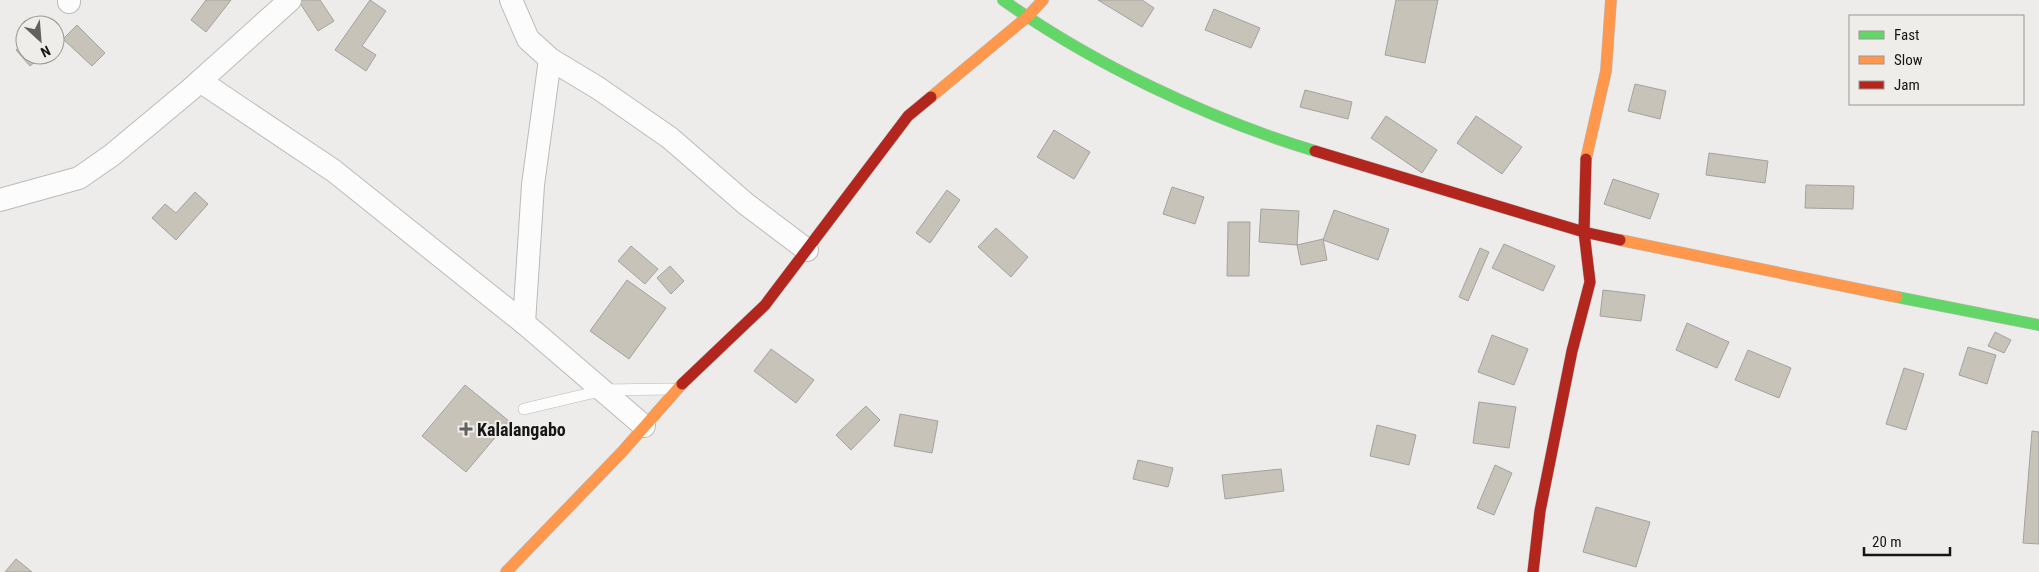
<svg xmlns="http://www.w3.org/2000/svg" width="2039" height="572" font-family="'Roboto Condensed',sans-serif">
<style>
.building{fill:#c8c3b8;stroke:#a3a2a0}
.lines{fill:none;stroke-linecap:round;stroke-linejoin:round}
.lane-casing{stroke:#bbbab8;stroke-width:12}
.street-casing{stroke:#bbbab8;stroke-width:24}
.fast-casing{stroke:#bbbab8;stroke-width:12}
.slow-casing{stroke:#bbbab8;stroke-width:12}
.jam-casing{stroke:#bbbab8;stroke-width:12}
.lane{stroke:#fcfcfc;stroke-width:11}
.street{stroke:#fcfcfc;stroke-width:22}
.fast{stroke:#63d668;stroke-width:11}
.slow{stroke:#ff974d;stroke-width:11}
.jam{stroke:#b3261e;stroke-width:11}
.poi-dot{fill:#626160;stroke:#efede9;stroke-width:2}
.labels{text-anchor:middle;dominant-baseline:central;stroke-width:4;stroke-linejoin:round;paint-order:stroke}
.poi-label{font-size:18px;font-weight:bold;fill:#171615;stroke:#efede9;text-anchor:start}
</style>
<rect width="100%" height="100%" fill="#eeecea"/>
<g class="building">
<polygon points="206,0 231,0 206,32 191,20"/>
<polygon points="298,0 320,0 334,21 318,31"/>
<polygon points="370,0 386,11 362,46 376,55 366,71 335,50"/>
<polygon points="1098,0 1142,0 1154,8 1142,27"/>
<polygon points="1396,0 1438,0 1425,63 1385,55"/>
<polygon points="1214,9 1260,28 1251,48 1205,30"/>
<polygon points="77,25 105,53 92,66 63,39"/>
<polygon points="25,42 25,55 43,55 30,66 16,50"/>
<polygon points="1635,84 1666,91 1660,119 1628,111"/>
<polygon points="1305,90 1352,102 1348,119 1300,107"/>
<polygon points="1386,116 1437,150 1422,173 1371,138"/>
<polygon points="1476,116 1522,147 1502,174 1457,143"/>
<polygon points="1054,130 1090,152 1074,179 1037,157"/>
<polygon points="1709,153 1768,161 1765,183 1706,175"/>
<polygon points="1613,179 1659,194 1650,219 1604,204"/>
<polygon points="1806,185 1854,186 1853,209 1805,208"/>
<polygon points="1172,187 1204,197 1195,224 1163,214"/>
<polygon points="947,190 960,200 930,243 916,233"/>
<polygon points="195,192 208,204 176,240 152,218 165,204 176,213"/>
<polygon points="1261,209 1299,211 1297,245 1259,242"/>
<polygon points="1334,210 1389,229 1378,260 1323,240"/>
<polygon points="1228,222 1250,222 1249,276 1227,276"/>
<polygon points="996,228 1028,257 1011,277 978,247"/>
<polygon points="1323,239 1327,260 1301,265 1297,245"/>
<polygon points="1504,244 1555,266 1543,291 1492,268"/>
<polygon points="631,246 658,269 645,284 618,261"/>
<polygon points="1480,248 1489,252 1468,301 1459,297"/>
<polygon points="670,266 684,281 671,294 657,278"/>
<polygon points="627,280 666,308 629,359 590,331"/>
<polygon points="1603,290 1645,295 1641,321 1600,316"/>
<polygon points="1687,323 1729,342 1717,368 1676,350"/>
<polygon points="1995,332 2011,340 2004,353 1988,346"/>
<polygon points="1492,335 1528,349 1514,385 1478,372"/>
<polygon points="1968,347 1996,355 1987,384 1959,375"/>
<polygon points="771,349 814,380 796,403 754,371"/>
<polygon points="1748,350 1791,368 1779,398 1735,380"/>
<polygon points="1904,368 1924,374 1906,430 1886,424"/>
<polygon points="465,385 509,421 466,472 422,436"/>
<polygon points="1479,402 1516,407 1509,448 1473,443"/>
<polygon points="866,406 880,420 851,450 836,435"/>
<polygon points="900,414 938,421 932,453 894,446"/>
<polygon points="1377,425 1416,435 1409,465 1370,456"/>
<polygon points="2032,431 2039,432 2039,544 2023,543"/>
<polygon points="1138,460 1173,468 1168,487 1133,479"/>
<polygon points="1495,465 1512,473 1494,515 1477,508"/>
<polygon points="1281,469 1284,491 1225,499 1222,475"/>
<polygon points="1596,507 1650,522 1636,567 1583,552"/>
<polygon points="16,559 32,572 5,572"/>
</g>
<g class="lines">
<defs>
<polyline id="lane" points="524,409 604,390 672,389"/>
<g id="street">
<polyline points="69,0 69,2"/>
<polyline points="511,0 528,39 550,59 598,88 670,138 746,204 807,250"/>
<polyline points="200,81 334,171 524,323 644,426"/>
<polyline points="0,200 79,178 112,155 190,90 290,0"/>
<polyline points="524,323 533,185 550,59"/>
</g>
<g id="fast">
<path d="M1003,0C1093,64 1209,119 1315,151"/>
<polyline points="1897,297 2039,325"/>
</g>
<g id="slow">
<polyline points="931,97 1027,17 1043,0"/>
<polyline points="1586,159 1606,71 1611,0"/>
<polyline points="1620,240 1897,297"/>
<polyline points="506,572 621,453 682,384"/>
</g>
<g id="jam">
<polyline points="1315,151 1584,232 1620,240"/>
<polyline points="682,384 765,305 908,116 931,97"/>
<polyline points="1533,572 1540,511 1572,351 1590,282 1584,232 1586,159"/>
</g>
</defs>
<use href="#lane" class="lane-casing"/>
<use href="#street" class="street-casing"/>
<use href="#fast" class="fast-casing"/>
<use href="#slow" class="slow-casing"/>
<use href="#jam" class="jam-casing"/>
<use href="#lane" class="lane"/>
<use href="#street" class="street"/>
<use href="#fast" class="fast"/>
<use href="#slow" class="slow"/>
<use href="#jam" class="jam"/>
</g>
<path class="poi-dot" d="M463.5 421.5h5v5h5v5h-5v5h-5v-5h-5v-5h5z"/>
<g class="labels">
<g class="poi-label">
<text x="477" y="429">Kalalangabo</text>
</g>
</g>
<rect x="1849" y="15" width="175" height="90" fill="#efede9" stroke="#999794"/>
<rect x="1859" y="31" width="25" height="8" fill="#63d668" stroke="#999794"/>
<text x="1894" y="40" font-size="15" fill="#171615">Fast</text>
<rect x="1859" y="56" width="25" height="8" fill="#ff974d" stroke="#999794"/>
<text x="1894" y="65" font-size="15" fill="#171615">Slow</text>
<rect x="1859" y="81" width="25" height="8" fill="#b3261e" stroke="#999794"/>
<text x="1894" y="90" font-size="15" fill="#171615">Jam</text>
<g transform="translate(40 40) rotate(154)"><circle r="24" fill="#efede9" stroke="#999794"/>
<path d="M0-4L9 19L0 12L-9 19Z" fill="#626160"/>
<text y="-8" font-size="14" font-weight="bold" text-anchor="middle" fill="#171615">N</text>
</g>
<path d="M1864 547v8h86v-8" fill="none" stroke="#171615" stroke-width="2.5"/>
<text x="1872" y="547" font-size="15" fill="#171615" stroke="#efede9" stroke-width="4" paint-order="stroke">20 m</text>
</svg>
